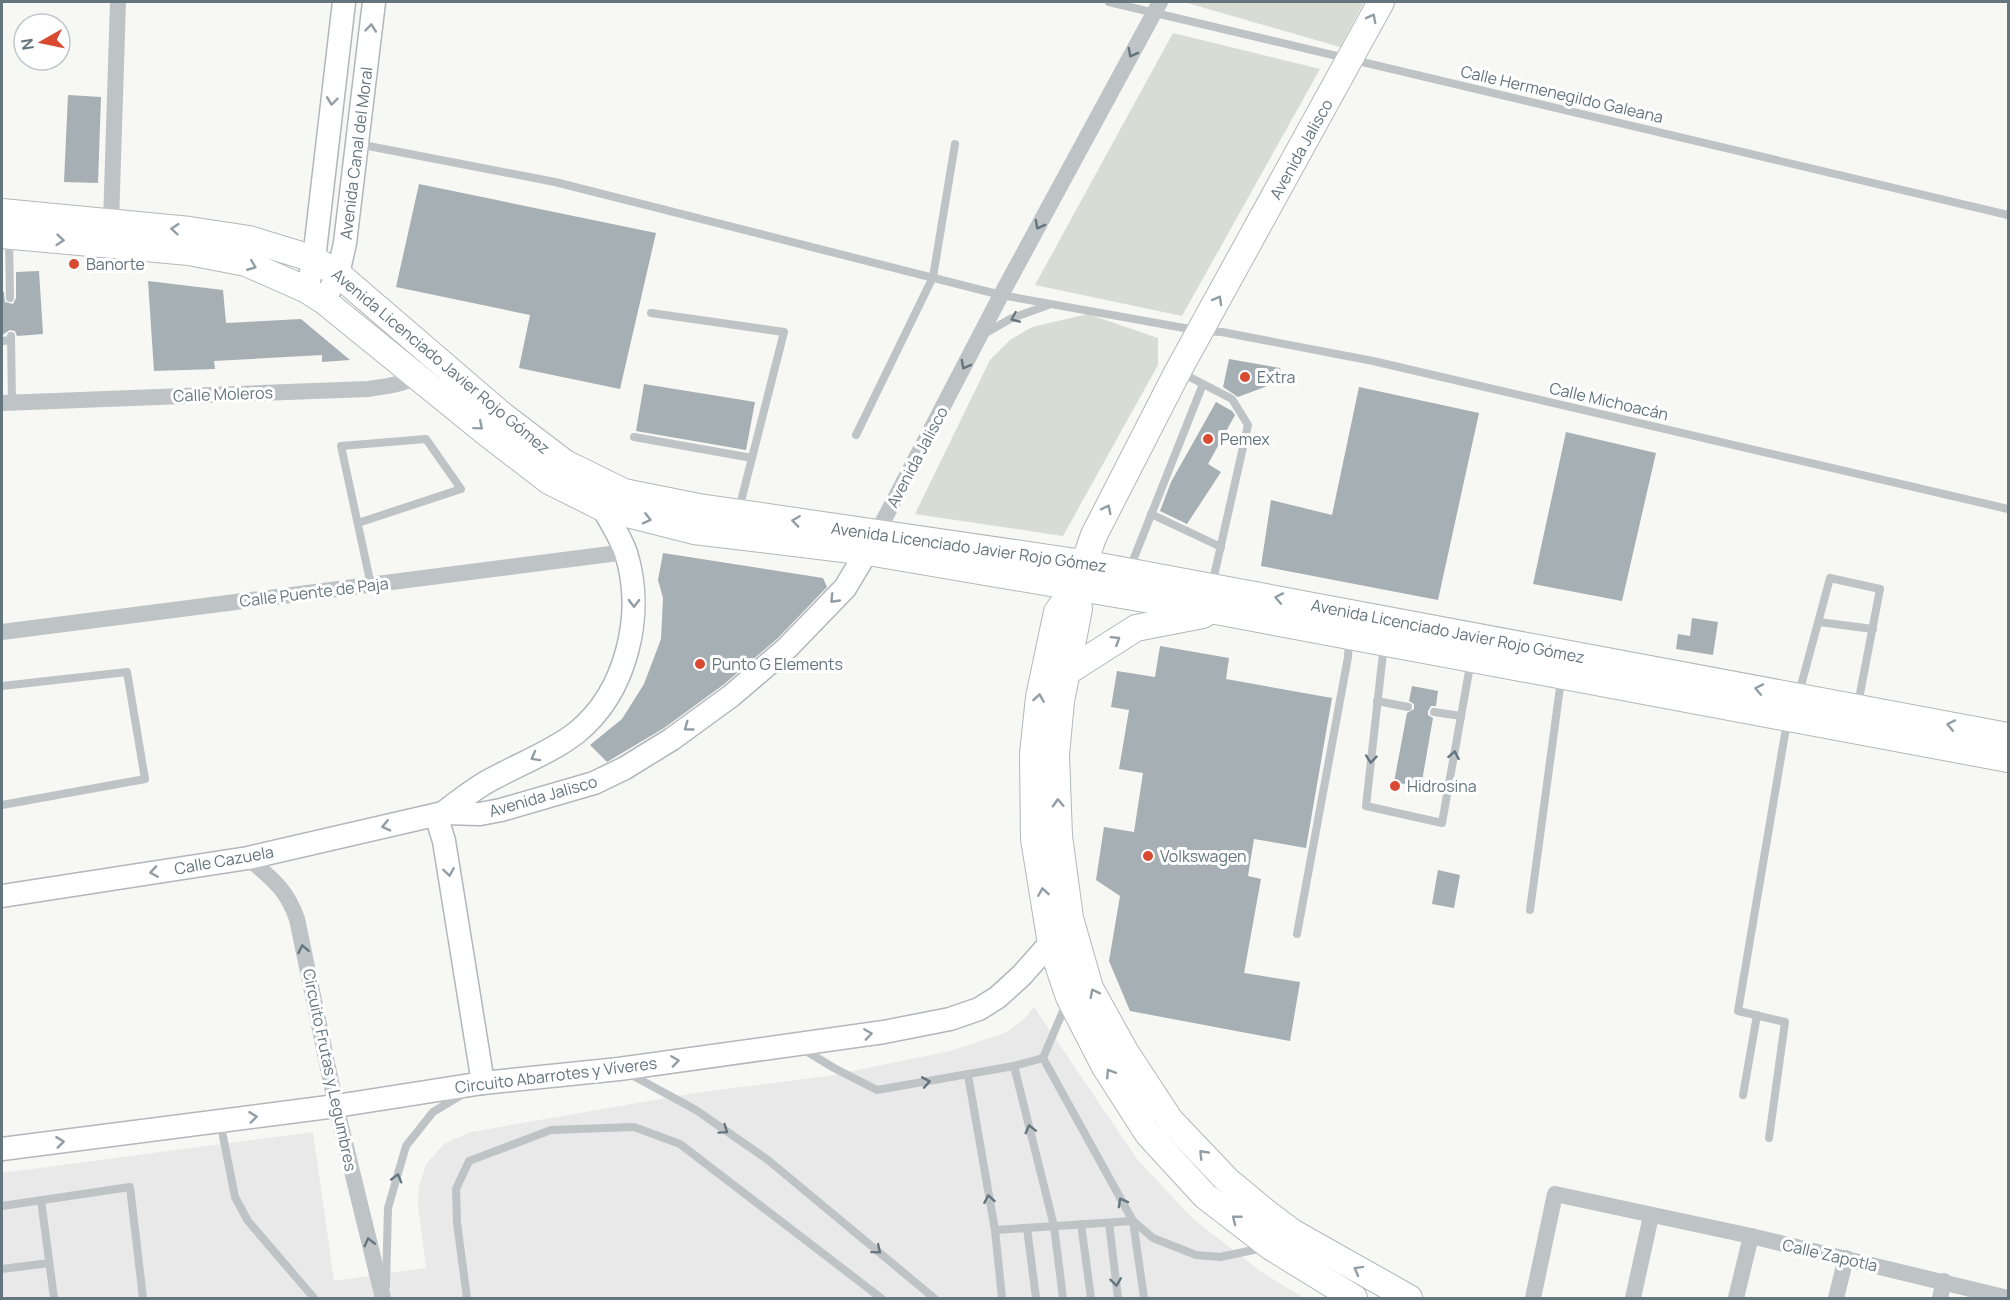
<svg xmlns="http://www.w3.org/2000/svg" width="2010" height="1300" font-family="Manrope,sans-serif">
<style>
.built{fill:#e8e9e8}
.green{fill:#d7dcd4}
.building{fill:#a6afb4}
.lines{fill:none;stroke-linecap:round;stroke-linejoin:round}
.secondary-casing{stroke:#b1b7bb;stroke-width:25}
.primary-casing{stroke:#b2b8bb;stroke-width:28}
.lane{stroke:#bec3c6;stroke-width:8}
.street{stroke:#bec3c6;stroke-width:16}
.secondary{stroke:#fff;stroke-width:22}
.primary{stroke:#fff;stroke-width:26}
.oneway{stroke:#929ea5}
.oneway2{stroke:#64757e}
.poi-dot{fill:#d94a33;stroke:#fff;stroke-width:2}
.labels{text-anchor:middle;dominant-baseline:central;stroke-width:6;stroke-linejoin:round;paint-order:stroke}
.street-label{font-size:16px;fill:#64757e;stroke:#fff}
.poi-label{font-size:16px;fill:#64757e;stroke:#fff;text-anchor:start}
</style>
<rect width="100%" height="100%" fill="#f7f7f4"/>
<polygon class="built" points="1034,1007 1137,1159 1192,1218 1260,1271 1304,1298 2,1298 2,1173 313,1132 334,1281 426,1268 418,1206 419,1185 427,1163 444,1144 471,1132 695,1093 828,1076 950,1051 1005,1033 1023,1020"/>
<g class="green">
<polygon points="1184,2 1364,2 1340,47"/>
<polygon points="1173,33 1320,69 1182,316 1035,285"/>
<polygon points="1088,314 1158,338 1158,365 1063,536 915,514 990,360 1010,340 1032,327"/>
</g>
<g class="building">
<polygon points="68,95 101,97 98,183 64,182"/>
<polygon points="419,184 656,233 620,389 519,368 530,315 396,287"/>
<polygon points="39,271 43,334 17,336 15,331 10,330 2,335 2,292 4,292 5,302 13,304 16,298 16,272"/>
<polygon points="148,281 223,290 226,323 301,319 350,360 322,362 322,355 214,361 215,369 154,371"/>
<polygon points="1229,359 1280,368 1283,380 1238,397 1223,387"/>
<polygon points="644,384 755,402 746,450 636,431"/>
<polygon points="1359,387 1479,413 1438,600 1261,566 1271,500 1332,515"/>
<polygon points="1216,402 1232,411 1235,415 1208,464 1221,472 1187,524 1160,511 1171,482"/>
<polygon points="1566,432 1656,453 1622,601 1533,584"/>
<polygon points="663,553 823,578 827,587 778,638 723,685 664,728 607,762 590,745 622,719 644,684 661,639 663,598 658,580"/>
<polygon points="1692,618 1718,622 1713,655 1676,649 1678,634 1690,636"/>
<polygon points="1160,646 1229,658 1226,679 1332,698 1306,848 1254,839 1248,876 1261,879 1244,973 1300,982 1290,1041 1130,1011 1109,961 1120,896 1096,880 1104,827 1134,832 1143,773 1119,769 1129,710 1111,707 1117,671 1155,677"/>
<polygon points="1412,686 1438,691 1436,706 1431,706 1428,711 1428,715 1433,718 1421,787 1394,782 1407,713 1414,709 1414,704 1409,701"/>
<polygon points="1438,870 1460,875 1454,908 1432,904"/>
</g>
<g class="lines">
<defs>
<g id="secondary">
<polyline points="307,290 314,259 344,2"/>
<polyline points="324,301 338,274 345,243 374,2"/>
<path d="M443,813C460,800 477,786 496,777C522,763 553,751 576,733C627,692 645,614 626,553C621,538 611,523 603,508"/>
<polyline points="436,815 444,841 483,1083"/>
<polyline points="2,896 248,858 443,813 480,814 501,810 594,783 625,768 672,739 731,696 787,648 845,588 875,538"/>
<polyline points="2,1149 336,1106 483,1083 619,1069 884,1032 950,1019 979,1009 998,997 1022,975 1061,931"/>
</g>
<g id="primary">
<polyline points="2,212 190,230 249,239 314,259 338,274 502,415 565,463 624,492 699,507 1083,563 2008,736"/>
<polyline points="2,235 189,252 246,263 307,290 324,301 484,431 549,481 603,508 694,531 868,552 1221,612 2008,759"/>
<polyline points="1076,586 1079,609 1061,701 1056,755 1059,836 1070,918 1090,988 1126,1053 1170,1120 1227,1180 1268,1214 1292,1232 1409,1298"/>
<polyline points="1067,672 1136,628 1203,615"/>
<polyline points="1354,1298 1271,1247 1205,1196 1148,1134 1105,1067 1069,997 1051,944 1034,839 1033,754 1039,697 1057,612 1076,586 1094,535 1178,371 1381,2"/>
</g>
</defs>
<use href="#secondary" class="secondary-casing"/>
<use href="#primary" class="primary-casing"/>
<g class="lane">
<polyline points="1109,2 2008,215"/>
<polyline points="358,144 555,182 1001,295 1201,331 1222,332 1373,361 2008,509"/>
<polyline points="9,237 10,298"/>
<polyline points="651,313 784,332 739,509"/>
<polyline points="984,334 1010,319 1051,304"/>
<polyline points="11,336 12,403"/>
<polyline points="2,341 11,340"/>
<polyline points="1182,373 1232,399 1248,425 1212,585"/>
<polyline points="856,435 933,277 955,144"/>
<polyline points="634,437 752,458"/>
<polyline points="1151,514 1221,547"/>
<polyline points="358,523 461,489 426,439 341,446 371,585"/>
<polyline points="1130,568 1203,384"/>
<polyline points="1819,622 1873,629"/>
<polyline points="1384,644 1366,806 1442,823 1471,660"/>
<polyline points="2,686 127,672 145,779 2,805"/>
<polyline points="1799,693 1830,578 1880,589 1858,704"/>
<polyline points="1377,701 1408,707"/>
<polyline points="1434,712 1461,716"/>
<polyline points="1530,910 1561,680"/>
<polyline points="1297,934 1348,657 1349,640"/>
<polyline points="1066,1004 1043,1058 1133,1221 1144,1298"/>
<polyline points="801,1048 834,1068 877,1090 1014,1066 1043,1058"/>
<polyline points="1014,1066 1054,1226 1063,1298"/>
<polyline points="628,1073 696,1110 768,1160 934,1298"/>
<polyline points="968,1075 995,1230 1002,1298"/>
<polyline points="1743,1095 1757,1015"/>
<polyline points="220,1121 235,1197 248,1221 314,1298"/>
<polyline points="1769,1138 1785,1022 1738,1011 1787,722"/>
<polyline points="41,1200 54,1298"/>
<polyline points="2,1206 130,1187 143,1298"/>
<polyline points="1109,1223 1118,1298"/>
<polyline points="1081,1224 1091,1298"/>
<polyline points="1027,1228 1036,1298"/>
<polyline points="995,1230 1133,1221 1153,1238 1196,1255 1220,1257 1263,1248"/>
<polyline points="2,1269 49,1263"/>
<polyline points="386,1286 388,1208 406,1146 433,1112 463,1094"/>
<polyline points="467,1298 457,1223 456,1189 469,1161 551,1130 634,1127 680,1144 881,1298"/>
</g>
<g class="street">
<polyline points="111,223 118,2"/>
<path d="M2,403L368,389C386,386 409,385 422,371"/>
<polyline points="877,533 1001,295 1160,2"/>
<polyline points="2,632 626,552"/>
<path d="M248,858C272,879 286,888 297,919L336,1106L383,1298"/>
<polyline points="1533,1298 1555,1194 1751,1236 2008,1298"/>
<polyline points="1633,1298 1651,1216"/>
<polyline points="1736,1298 1751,1236"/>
<polyline points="1836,1298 1846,1258"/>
<polyline points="1940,1298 1944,1281"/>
</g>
<use href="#secondary" class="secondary"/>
<use href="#primary" class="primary"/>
</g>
<defs><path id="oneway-chevron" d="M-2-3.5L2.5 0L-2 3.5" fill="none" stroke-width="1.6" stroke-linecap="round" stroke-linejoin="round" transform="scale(1.5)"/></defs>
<g class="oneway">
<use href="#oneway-chevron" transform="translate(1372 18) rotate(-62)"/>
<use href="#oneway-chevron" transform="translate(371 28) rotate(-84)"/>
<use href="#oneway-chevron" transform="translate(332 101) rotate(97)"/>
<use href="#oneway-chevron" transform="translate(175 229) rotate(-175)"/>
<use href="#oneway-chevron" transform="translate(60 240) rotate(5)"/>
<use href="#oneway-chevron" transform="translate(252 266) rotate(22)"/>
<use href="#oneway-chevron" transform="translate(1218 300) rotate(-61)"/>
<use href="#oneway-chevron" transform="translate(479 426) rotate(40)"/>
<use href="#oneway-chevron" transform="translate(1107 509) rotate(-63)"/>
<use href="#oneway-chevron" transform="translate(647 519) rotate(14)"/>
<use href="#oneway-chevron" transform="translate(796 521) rotate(-172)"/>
<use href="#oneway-chevron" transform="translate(1279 598) rotate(-169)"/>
<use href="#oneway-chevron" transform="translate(834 599) rotate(134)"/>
<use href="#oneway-chevron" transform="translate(634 603) rotate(91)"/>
<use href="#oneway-chevron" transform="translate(1116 640) rotate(-32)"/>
<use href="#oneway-chevron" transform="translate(1759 689) rotate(-169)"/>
<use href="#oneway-chevron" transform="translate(1039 698) rotate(-81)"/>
<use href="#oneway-chevron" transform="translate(1951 725) rotate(-169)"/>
<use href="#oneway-chevron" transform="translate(688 727) rotate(144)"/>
<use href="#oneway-chevron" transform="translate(535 757) rotate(151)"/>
<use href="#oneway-chevron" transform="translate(1058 803) rotate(-92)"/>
<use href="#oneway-chevron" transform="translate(386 826) rotate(167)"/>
<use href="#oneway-chevron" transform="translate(154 872) rotate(171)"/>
<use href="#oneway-chevron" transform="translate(449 872) rotate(81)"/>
<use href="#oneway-chevron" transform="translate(1043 892) rotate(-99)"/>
<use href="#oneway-chevron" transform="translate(1094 993) rotate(-117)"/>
<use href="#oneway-chevron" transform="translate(868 1034) rotate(-8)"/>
<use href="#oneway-chevron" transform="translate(675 1061) rotate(-8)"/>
<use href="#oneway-chevron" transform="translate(1110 1073) rotate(-122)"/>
<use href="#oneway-chevron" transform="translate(253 1117) rotate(-7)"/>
<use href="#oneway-chevron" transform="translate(60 1142) rotate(-7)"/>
<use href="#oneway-chevron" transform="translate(1203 1154) rotate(-134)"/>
<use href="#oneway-chevron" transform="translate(1236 1219) rotate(-142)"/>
<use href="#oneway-chevron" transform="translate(1358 1270) rotate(-151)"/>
</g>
<g class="oneway2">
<use href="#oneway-chevron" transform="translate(1132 53) rotate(118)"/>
<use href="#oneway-chevron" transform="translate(1039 225) rotate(118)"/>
<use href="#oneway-chevron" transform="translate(1015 318) rotate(157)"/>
<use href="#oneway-chevron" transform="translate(965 365) rotate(118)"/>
<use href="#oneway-chevron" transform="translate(1454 755) rotate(-80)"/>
<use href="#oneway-chevron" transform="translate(1371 759) rotate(96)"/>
<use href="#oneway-chevron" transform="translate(303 949) rotate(-102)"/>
<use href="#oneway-chevron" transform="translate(926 1082) rotate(-10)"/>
<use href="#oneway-chevron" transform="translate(1030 1129) rotate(-104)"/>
<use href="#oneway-chevron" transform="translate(724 1130) rotate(35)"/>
<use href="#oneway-chevron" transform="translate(397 1178) rotate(-74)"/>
<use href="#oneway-chevron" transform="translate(989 1199) rotate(-100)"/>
<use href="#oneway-chevron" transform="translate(1122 1202) rotate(-119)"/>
<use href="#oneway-chevron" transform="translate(369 1242) rotate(-104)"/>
<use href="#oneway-chevron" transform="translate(877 1250) rotate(40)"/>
<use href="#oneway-chevron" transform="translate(1116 1282) rotate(83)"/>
</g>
<g class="poi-dot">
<circle cx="74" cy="264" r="6"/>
<circle cx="1245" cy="377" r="6"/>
<circle cx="1208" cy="439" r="6"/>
<circle cx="700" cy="664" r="6"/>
<circle cx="1395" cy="786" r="6"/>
<circle cx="1148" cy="856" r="6"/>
</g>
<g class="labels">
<g class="street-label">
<text transform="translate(1562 94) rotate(13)">Calle Hermenegildo Galeana</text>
<text transform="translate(1301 149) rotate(-61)">Avenida Jalisco</text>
<text transform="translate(356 153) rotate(-83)">Avenida Canal del Moral</text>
<text transform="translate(441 361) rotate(40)">Avenida Licenciado Javier Rojo Gómez</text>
<text transform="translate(223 394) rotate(-2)">Calle Moleros</text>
<text transform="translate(1609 401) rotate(13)">Calle Michoacán</text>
<text transform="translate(917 457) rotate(-62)">Avenida Jalisco</text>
<text transform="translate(969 547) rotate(8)">Avenida Licenciado Javier Rojo Gómez</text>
<text transform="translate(314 592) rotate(-7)">Calle Puente de Paja</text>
<text transform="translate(1448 631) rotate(11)">Avenida Licenciado Javier Rojo Gómez</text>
<text transform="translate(543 796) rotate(-16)">Avenida Jalisco</text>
<text transform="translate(224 860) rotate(-10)">Calle Cazuela</text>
<text transform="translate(330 1070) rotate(78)">Circuito Frutas y Legumbres</text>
<text transform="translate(556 1075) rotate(-7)">Circuito Abarrotes y Víveres</text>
<text transform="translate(1830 1255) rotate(13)">Calle Zapotla</text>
</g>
<g class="poi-label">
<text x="86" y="264">Banorte</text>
<text x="1257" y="377">Extra</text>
<text x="1220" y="439">Pemex</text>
<text x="712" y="664">Punto G Elements</text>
<text x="1407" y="786">Hidrosina</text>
<text x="1160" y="856">Volkswagen</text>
</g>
</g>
<rect width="2010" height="1300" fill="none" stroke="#64757e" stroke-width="6"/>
<g transform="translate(42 42) rotate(261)"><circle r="28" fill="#ffffff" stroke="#c1c8cb" stroke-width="1.5"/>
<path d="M0-4.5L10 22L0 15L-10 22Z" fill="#d94a33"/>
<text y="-9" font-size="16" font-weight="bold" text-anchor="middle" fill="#64757e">N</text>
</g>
</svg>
